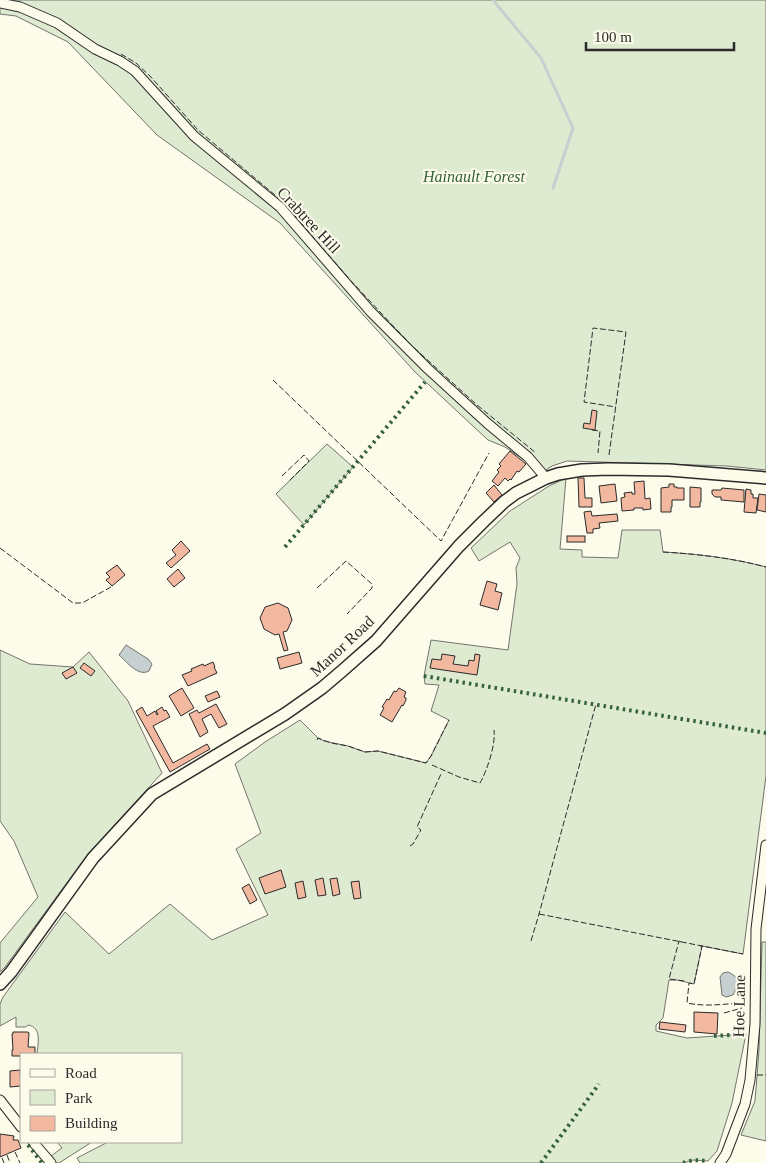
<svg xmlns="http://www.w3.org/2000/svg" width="766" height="1163" font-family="Georgia,serif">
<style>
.green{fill:#deebd1;stroke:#74746e}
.water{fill:#c7d0d0;stroke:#74746e}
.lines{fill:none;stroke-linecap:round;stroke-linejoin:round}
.stream{stroke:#c7d0d0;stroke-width:3}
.building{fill:#f2b8a0;stroke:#2b2b2b}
.minor-casing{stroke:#2b2b2b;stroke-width:11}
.tertiary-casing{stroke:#2b2b2b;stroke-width:14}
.minor{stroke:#fdfbea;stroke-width:9}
.tertiary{stroke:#fdfbea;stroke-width:11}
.hedge{stroke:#34623c;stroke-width:4;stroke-dasharray:2.5 4;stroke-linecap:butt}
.fence{stroke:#2b2b2b;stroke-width:1;stroke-dasharray:6 2.5;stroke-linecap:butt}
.labels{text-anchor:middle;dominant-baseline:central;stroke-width:4;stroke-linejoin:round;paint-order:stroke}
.park-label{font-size:16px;font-style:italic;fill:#34623c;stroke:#fdfbea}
.street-label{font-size:16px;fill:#2b2b2b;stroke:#fdfbea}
</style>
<rect width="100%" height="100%" fill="#fdfbea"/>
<g class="green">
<polygon points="0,0 766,0 766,470 727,466 567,461 552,466 538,475 529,463 505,447 488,440 415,372 280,223 157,135 68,42 16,16 0,14"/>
<polygon points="327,444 353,467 304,525 276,494"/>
<path d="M566,478L560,549L582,550V557L618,558L622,530H660L663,552C698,554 732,558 766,567V776L743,954L702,946L694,984L677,980H669L663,1018L656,1025V1031L687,1038L746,1034L732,1103L717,1151L708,1161L693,1160L683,1163H80L77,1158L106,1143V1142H181V1054H37C38,1044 42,1027 28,1025L26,1027H16V1017L0,1026V1004L3,997L65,912L109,954L170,904L212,940L268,915L236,849L261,833L235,764L265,742L300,720L318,738L324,741L348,746L365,752L378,751L426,763L431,756L449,720L431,711L439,685L425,684L424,676L431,640L508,650L517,584L516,568L520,558L510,542L479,561L471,548L510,511L549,486Z"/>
<polygon points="0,650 30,664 73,667 89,652 128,701 162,773 88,854 5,967 0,972 0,943 38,897 14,841 0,821"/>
<polygon points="762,942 766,942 766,1141 741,1135 755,1101 759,1050"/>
<polygon points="57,1142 92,1142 59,1163 56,1163 51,1156 62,1148"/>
</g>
<g class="water">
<path d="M126,645L148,659L152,664L149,671C138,677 127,662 119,655Z"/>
<path d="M728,972C741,978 739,983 733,995L726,997L722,995L720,977L723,973Z"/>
</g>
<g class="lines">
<polyline class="stream" points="493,0 541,58 573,128 553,188"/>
</g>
<g class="building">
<polygon points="592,410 597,411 595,430 583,428 584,423 590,424"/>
<polygon points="510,451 526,464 519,472 517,471 511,480 510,479 508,481 505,478 498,486 492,481 499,472 497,470 501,466 499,464"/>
<polygon points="578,478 584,478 585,498 592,498 592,507 579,507"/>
<polygon points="644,481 645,499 650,498 651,509 643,510 643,508 634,508 634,510 622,511 621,498 625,497 624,493 632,492 632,494 635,494 634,482"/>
<polygon points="615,484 617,501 601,503 599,486"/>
<polygon points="669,484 674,484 674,487 677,487 677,488 684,488 684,500 672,500 672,507 671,507 671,512 661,512 661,488 669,487"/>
<polygon points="494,485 502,495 494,502 486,493"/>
<polygon points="690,487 701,488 701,502 700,502 700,507 690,507"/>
<polygon points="722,488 744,490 744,502 721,500 721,497 715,497 712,494 712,490 721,490"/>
<polygon points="746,489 751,490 751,494 753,494 753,498 758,498 756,513 744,512"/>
<polygon points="759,494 766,495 766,512 757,510"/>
<polygon points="591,511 592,516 617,514 618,521 599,523 600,528 593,529 593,533 587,533 584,512"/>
<rect x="567" y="536" width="18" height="6"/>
<polygon points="181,541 190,551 171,568 166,563 176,555 172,550"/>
<polygon points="117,565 125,575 112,586 106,580 110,577 106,573"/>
<polygon points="178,569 185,578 174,587 167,579"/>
<polygon points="487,581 497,584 495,591 502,593 498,610 480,605"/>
<polygon points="278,603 288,608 292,620 287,631 283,632 288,650 284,651 279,634 275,635 264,629 260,618 265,607"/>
<polygon points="299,652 302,663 280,669 277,658"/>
<polygon points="442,654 455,656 453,664 468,666 469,660 474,661 475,654 480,655 477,675 430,668 432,659 441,660"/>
<polygon points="213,662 215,667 214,667 217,673 188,686 182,675 192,671 191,669 203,664 204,666"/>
<polygon points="84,663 95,671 91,676 80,668"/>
<polygon points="73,667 77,673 66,679 62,673"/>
<polygon points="182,688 194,708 181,716 169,696"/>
<polygon points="399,688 406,692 404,697 406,698 406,700 403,706 402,705 392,722 380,715 384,708 382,707 387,699 389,700 394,691 396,692"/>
<polygon points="217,691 220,697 208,702 205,696"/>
<polygon points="216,704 227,724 219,728 211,714 202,719 208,732 200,737 189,714 197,710 199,713"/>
<polygon points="142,707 147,716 155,711 157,715 158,714 156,711 162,707 164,711 166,710 170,717 153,726 173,763 207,744 210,749 170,772 136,711"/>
<polygon points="281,870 286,887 265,894 259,878"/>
<polygon points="323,878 326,895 318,896 315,880"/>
<polygon points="337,878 340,894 333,896 330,879"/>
<polygon points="303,881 306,897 298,899 295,883"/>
<polygon points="359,881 361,898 354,899 351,882"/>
<polygon points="249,884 257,900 250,904 242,888"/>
<polygon points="694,1012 718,1013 717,1034 694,1032"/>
<polygon points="660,1022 686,1025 685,1032 659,1029"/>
<polygon points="13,1032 28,1032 29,1033 28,1047 35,1047 35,1054 21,1054 21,1056 12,1056 12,1050 13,1050 12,1034 13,1034"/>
<polygon points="20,1070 21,1086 10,1087 10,1071"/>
<polygon points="0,1134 14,1136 13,1140 18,1140 21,1148 0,1157"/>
</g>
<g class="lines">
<defs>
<g id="minor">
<polyline points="0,3 20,7 57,23 95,49 120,61 135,71 194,136 280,207 371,312 428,369 487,423 528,457 546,478"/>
<polyline points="0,1100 21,1127"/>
<polyline points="33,1142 51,1163"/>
<polyline points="720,1163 726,1154 745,1104 750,1080 755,1024 756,929 766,845"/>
</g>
<polyline id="tertiary" points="0,984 11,972 93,858 152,794 285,714 322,688 342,671 376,641 459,546 484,521 504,502 516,493 546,478 558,474 582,470 608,469 669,470 766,478"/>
</defs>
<use href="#minor" class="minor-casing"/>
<use href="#tertiary" class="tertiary-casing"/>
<use href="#minor" class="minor"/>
<use href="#tertiary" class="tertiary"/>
<g class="hedge">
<polyline points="285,547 425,382"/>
<polyline points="424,676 766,733"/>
<polyline points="714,1036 746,1034"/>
<polyline points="28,1145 42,1163"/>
<polyline points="541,1163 599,1084"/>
<polyline points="683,1163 693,1160 708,1161"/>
</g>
<g class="fence">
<polyline points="121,54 136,63 150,76 198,130 282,201 351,281 411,345 477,405 536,453"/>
<polyline points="273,380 441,541 489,453"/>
<polyline points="592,430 600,431 598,453"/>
<polyline points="609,455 626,332 593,328 584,402 616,407"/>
<polyline points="282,476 304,455 309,461 288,482"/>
<polyline points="0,548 73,603 80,603 84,602 111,587"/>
<path d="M663,552C698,554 732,558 766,567"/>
<polyline points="317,588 346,561 372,584 372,588 347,614"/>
<polyline points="317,740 318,738 331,743 348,746 365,752 378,751 426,763 431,756 449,720"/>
<path d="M432,765L459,777L480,783C487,771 496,744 494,730"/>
<polyline points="410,846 413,844 421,830 417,827 441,774"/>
<polyline points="539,914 743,954"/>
<polyline points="531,941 539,914 596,704"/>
<polyline points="681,942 679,941 669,979 684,981"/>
<path d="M700,946H702L694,984L689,983L687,1003C706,1007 723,1004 742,1003"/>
<polyline points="724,1013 742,1008"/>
<polyline points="757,1075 766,1075"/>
<polyline points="15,1152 20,1163"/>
<polyline points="7,1155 10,1163"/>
<polyline points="2,1158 4,1163"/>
</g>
</g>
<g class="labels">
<g class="park-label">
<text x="474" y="176">Hainault Forest</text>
</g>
<g class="street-label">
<text transform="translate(309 220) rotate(47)">Crabtree Hill</text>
<text transform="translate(342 646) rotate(-43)">Manor Road</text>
<text transform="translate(739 1006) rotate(-89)">Hoe Lane</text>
</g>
</g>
<rect x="20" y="1053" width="162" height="90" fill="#fdfbea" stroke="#a9a89e"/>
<rect x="30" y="1069" width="25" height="8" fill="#fdfbea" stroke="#a9a89e"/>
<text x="65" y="1078" font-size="15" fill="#2b2b2b">Road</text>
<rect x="30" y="1090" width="25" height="15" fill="#deebd1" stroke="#a9a89e"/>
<text x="65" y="1103" font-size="15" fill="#2b2b2b">Park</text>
<rect x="30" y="1116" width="25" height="15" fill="#f2b8a0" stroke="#a9a89e"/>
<text x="65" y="1128" font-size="15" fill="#2b2b2b">Building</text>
<path d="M586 42v8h148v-8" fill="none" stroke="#2b2b2b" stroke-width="2.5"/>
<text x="594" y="42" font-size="15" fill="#2b2b2b" stroke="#fdfbea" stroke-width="4" paint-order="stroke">100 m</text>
</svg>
